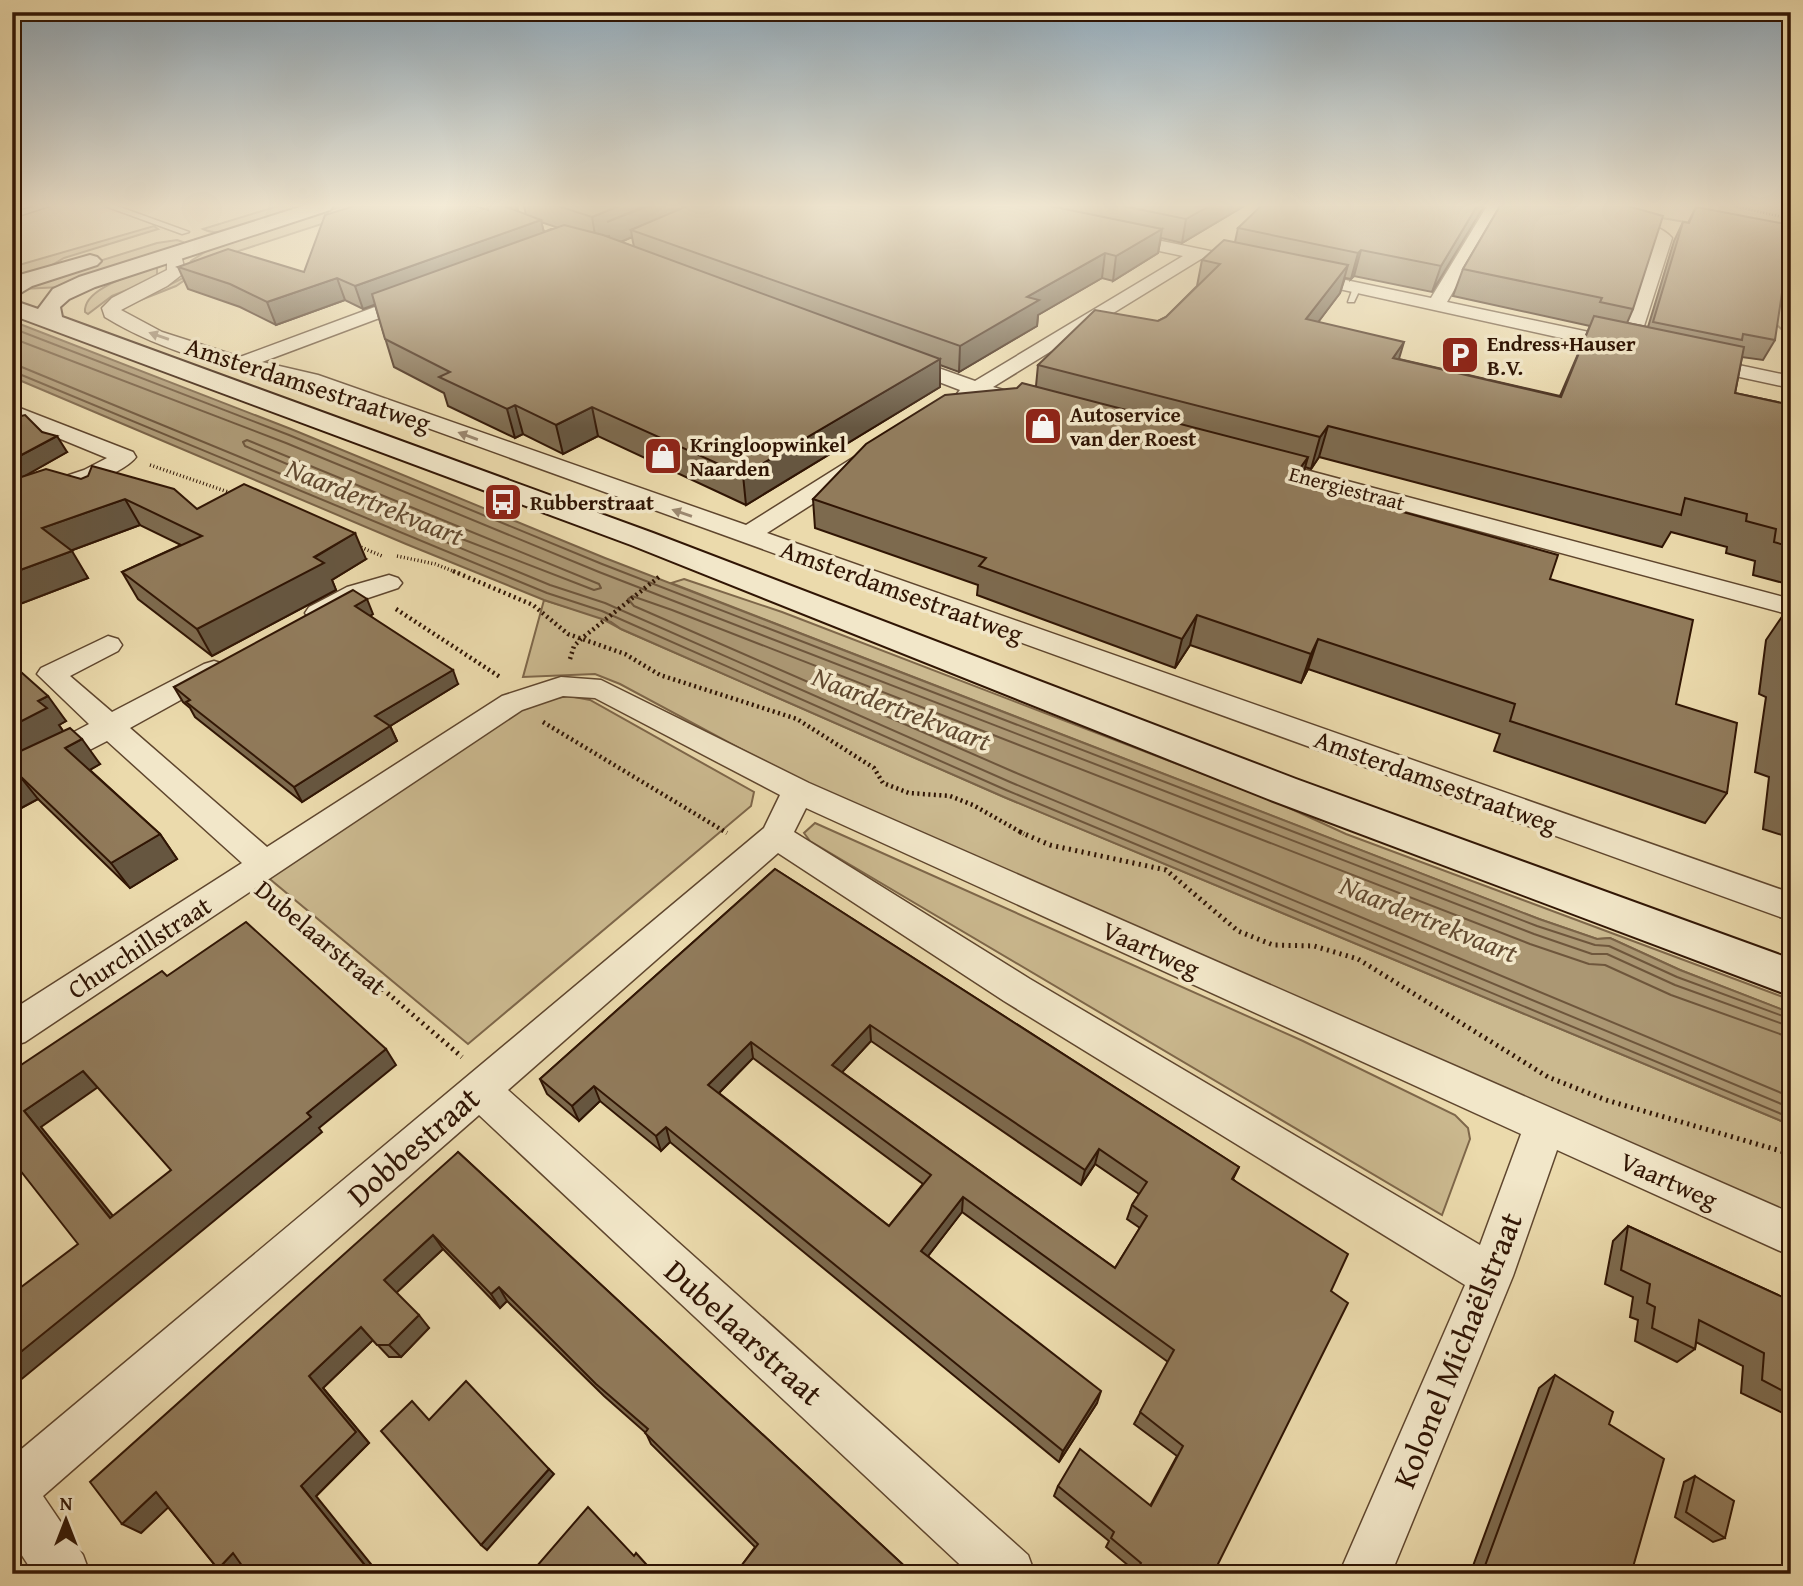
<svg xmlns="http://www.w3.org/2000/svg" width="1803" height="1586" font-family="'Gentium Book Plus',serif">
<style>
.green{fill:#cbb98f;stroke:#7e674a;stroke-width:2}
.water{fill:#ab9773;stroke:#7a6347;stroke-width:2}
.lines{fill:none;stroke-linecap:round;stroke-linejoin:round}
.shore{stroke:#6e563c;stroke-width:2}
.lane-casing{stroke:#5f462e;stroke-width:3}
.street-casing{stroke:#5f462e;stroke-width:3}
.secondary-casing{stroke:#301504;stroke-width:4}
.path-far3{stroke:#301504;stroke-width:2.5;stroke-dasharray:1 2;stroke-linecap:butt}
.path-far2{stroke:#301504;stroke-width:3.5;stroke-dasharray:1 2.5;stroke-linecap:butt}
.path-far1{stroke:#301504;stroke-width:4.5;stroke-dasharray:2 3.5;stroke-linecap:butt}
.path{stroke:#301504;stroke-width:5;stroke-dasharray:2 4.5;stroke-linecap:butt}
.lane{fill:#f2e7c9;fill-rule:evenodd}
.street{fill:#f2e7c9;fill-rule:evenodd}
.secondary{fill:#f2e7c9;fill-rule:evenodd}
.wall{fill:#7d6a4e;stroke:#301504;stroke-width:2;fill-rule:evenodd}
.shaded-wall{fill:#665640;stroke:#301504;stroke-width:2}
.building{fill:#917b5b;stroke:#301504;stroke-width:2;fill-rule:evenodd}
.oneway{fill:#9b8870}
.labels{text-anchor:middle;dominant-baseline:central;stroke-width:7;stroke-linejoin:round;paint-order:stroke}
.far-poi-label{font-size:21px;font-weight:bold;fill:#301504;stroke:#f2e7c9;text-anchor:start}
.far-street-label{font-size:21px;fill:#301504;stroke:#f2e7c9}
.street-label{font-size:26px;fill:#301504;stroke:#f2e7c9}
.water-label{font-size:28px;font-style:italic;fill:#614930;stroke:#f2e7c9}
.near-street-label{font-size:32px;fill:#301504;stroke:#f2e7c9}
</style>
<rect width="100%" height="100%" fill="#ebdaac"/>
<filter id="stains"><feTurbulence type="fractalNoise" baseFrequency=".00286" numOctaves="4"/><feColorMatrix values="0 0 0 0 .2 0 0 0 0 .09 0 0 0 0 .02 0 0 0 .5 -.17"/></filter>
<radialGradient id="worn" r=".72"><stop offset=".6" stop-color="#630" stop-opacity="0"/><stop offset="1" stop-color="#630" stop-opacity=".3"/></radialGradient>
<g class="green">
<path d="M278,206H315C288,215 228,242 203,229Z"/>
<polygon points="343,206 377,206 217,258 176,286 133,303 183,278 191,261 208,250"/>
<polygon points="1590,206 1791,206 1791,338 1777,325 1751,233"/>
<polygon points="154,226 158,229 64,258 47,268 12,278 12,267"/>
<polygon points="177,240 183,242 183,245 61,287 22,289 42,279 157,243"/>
<path d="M157,266V278L112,296L88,314L85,312C83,287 138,274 157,266Z"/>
<polygon points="684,579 782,612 1276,802 1346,834 1791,1000 1791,1013 1680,970 1610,938 1597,939 1539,919 671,583"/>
<polygon points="544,600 599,617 621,629 1004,797 1791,1125 1791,1217 810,786 620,684 595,674 523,677"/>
<polygon points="569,696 590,700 754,792 751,806 468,1044 265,875 503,718 538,701"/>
<polygon points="815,823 1303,1041 1455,1115 1468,1128 1470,1139 1442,1215 810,841 804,833"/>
</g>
<polygon class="water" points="12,321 291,429 605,558 1539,919 1597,939 1610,938 1680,970 1791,1013 1791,1125 1004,797 621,629 611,622 544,600 406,544 12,377"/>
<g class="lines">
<g class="shore">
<polyline points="12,328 289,435 602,564 1537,926 1595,945 1609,946 1677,977 1791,1019"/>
<polyline points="12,338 286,443 599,572 1534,934 1592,954 1607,954 1675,985 1791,1027"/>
<polyline points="12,363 550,585 605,603 1010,782 1791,1108"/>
<polyline points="12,371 547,593 602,611 1006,790 1791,1118"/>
<polygon points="247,440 599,584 601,588 594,590 462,539 245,446 243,442"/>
<polyline points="1791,1038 1671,995 1605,965 1589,964 1530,944 672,610 632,596 628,599 634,606 1014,772 1791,1097"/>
</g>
<defs>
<g id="lane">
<polygon points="36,206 49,206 12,218 12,213"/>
<polygon points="105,206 117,206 189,232 182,234"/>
<polygon points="1354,285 1361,287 1354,302 1348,302"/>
</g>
<g id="street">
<path d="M1487,206H1503L1447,302L1622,339L1655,240L1609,222L1617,217C1635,222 1659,223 1672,238L1636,351L1629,353L1303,281L1294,276L1303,271L1431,298Z"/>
<polygon points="1118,232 1249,259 1258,264 1249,269 1201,259 993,387 1032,398 1036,402 1032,406 1025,408 979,396 966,401 959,399 956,395 960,390 892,364 889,360 899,354 975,381 1183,256 1112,241 1110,237"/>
<path d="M167,251L181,254L185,272L167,286L121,310L162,332L240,357L410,294H422L425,298L422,302L262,362L318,375L746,525L856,456H872L875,461L872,466L767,533L1791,893V921L306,384C237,370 167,355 105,317L102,308L112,298L167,270V261L158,256Z"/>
<polygon points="1696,356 1791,376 1791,388 1689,366 1686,362 1689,358"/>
<path d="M12,405L133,452L136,457C122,477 39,503 12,509V494L84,470L107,458L12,419Z"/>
<polygon points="1261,458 1791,599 1791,615 1253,470 1250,465 1253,460"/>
<polygon points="389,575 398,578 402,583 398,588 365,599 327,619 309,619 305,613 309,607 347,587"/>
<path d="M108,636L118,639L122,645L118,651L70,676L112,712L204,664L214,661L224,664L228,670L224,676L130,728L267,847L502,696L561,677L601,680L809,783L1791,1213V1256L1557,1150L1513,1276L1391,1574H1339L1465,1285L1004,1001L778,853L508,1090L1028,1555L1035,1574H970L479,1115L43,1496L83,1555L90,1574H34L12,1540V1457L764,828L780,795L595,698L563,696L522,710L25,1042L12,1046V1010L242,863L107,741L12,790V765L89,724L37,674L41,668ZM806,808L1521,1134L1480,1245L1030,979L794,832Z"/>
</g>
<g id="secondary">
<polygon points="303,206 333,206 330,210 95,287 69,299 60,307 62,317 653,533 1296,779 1791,959 1791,996 1268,799 631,545 12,315 12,300 38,309 53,289 79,277"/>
<polygon points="90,255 97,257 101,261 97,265 32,286 12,298 12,280 16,276"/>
</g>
</defs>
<use href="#lane" class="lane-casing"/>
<use href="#street" class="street-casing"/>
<use href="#secondary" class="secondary-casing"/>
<polyline class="path-far3" points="1734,206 1791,219"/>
<g class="path-far2">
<polyline points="150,465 234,494"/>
<polyline points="358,546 382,556"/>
<polyline points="397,556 435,564 458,573"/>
</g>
<g class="path-far1">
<polyline points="453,571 533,605 568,634 625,654 660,675 797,719 874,768 883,783 909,793 950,796 973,805 1024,834"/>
<polyline points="396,609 500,677"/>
<polyline points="570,659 574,646 581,639 660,576"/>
<polyline points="543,722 727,833"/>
</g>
<g class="path">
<polyline points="1020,832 1050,845 1166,870 1238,931 1273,945 1314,946 1358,959 1548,1077 1606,1100 1791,1154"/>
<polyline points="274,896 462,1057"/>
</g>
<use href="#lane" class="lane"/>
<use href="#street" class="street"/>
<use href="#secondary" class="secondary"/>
</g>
<g class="wall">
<path d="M487,206H517L518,210L516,211L526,215L524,206H1244L1182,243L1161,238L1158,253L1113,281L1102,278L1038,315L1037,326L959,372L940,365V387L746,505L598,436L563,454L523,434L515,438L448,406L444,393L394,367L375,305L363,309L345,300L276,325L240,307L188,289L178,267L304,272L488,210ZM541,222L556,227L544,232ZM632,237L634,247L621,242Z"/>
<polygon points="1484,206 1432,292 1354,276 1351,279 1345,278 1340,293 1318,322 1399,359 1560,396 1590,326 1453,296 1463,269 1500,206 1633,309 1627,323 1648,327 1674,241 1683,222 1688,223 1696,207 1775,340 1763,360 1742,357 1735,393 1791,405 1791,585 1753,575 1755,561 1726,553 1727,547 1671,532 1662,547 1319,457 1311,469 1305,467 1300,484 1550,579 1676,704 1727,793 1705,823 1494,751 1500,734 1308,669 1301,683 1190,645 1175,668 977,595 978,585 815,528 813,499 1036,386 1038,365 1158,321 1166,317 1197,286 1202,260 1235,242 1238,228"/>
<polygon points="12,416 42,432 67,452 23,477 81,479 197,509 366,559 332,580 336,590 212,656 138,599 122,572 181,545 140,525 70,551 88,578 12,607"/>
<polygon points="1790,605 1791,605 1791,838 1763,829 1769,777 1755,772 1766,697 1759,694 1766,640"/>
<polygon points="373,614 370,616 458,684 390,726 397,741 302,802 195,717 190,708 183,702 174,687"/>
<polygon points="12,664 66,721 59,725 63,731 100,764 90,770 160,834 177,859 130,888 38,799 12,813"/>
<path d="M775,869L1239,1167L1233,1179L1331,1291L1213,1574H1134L1135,1571L1106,1547L1109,1541L1054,1496L1058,1486L1150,1506L1177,1456L1134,1424L1168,1362L962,1212L928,1256L1097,1403L1059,1462L670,1142L661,1151L600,1101L579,1121L547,1094L540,1079ZM871,1041L1081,1185L1095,1164L1139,1194L1132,1205L1127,1219L1140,1228L1115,1268L842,1072ZM753,1058L923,1184L889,1226L719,1093Z"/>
<polygon points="458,1152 913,1574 747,1574 742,1565 755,1547 651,1444 646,1433 604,1396 507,1301 500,1308 443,1249 396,1293 429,1328 401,1357 389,1357 373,1340 323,1388 369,1443 239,1574 228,1574 218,1569 168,1507 141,1533"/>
<polygon points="1628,1226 1791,1301 1791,1417 1741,1393 1743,1366 1696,1342 1695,1349 1677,1362 1635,1341 1638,1320 1630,1317 1633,1297 1605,1284 1613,1241"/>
<polygon points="1555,1375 1609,1424 1631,1574 1470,1574 1539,1388"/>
<polygon points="1695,1476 1725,1538 1713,1542 1675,1517 1684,1482"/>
</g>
<g class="shaded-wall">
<polygon points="511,206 517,206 518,210 513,212"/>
<polygon points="619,206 692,206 631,230 632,237 611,246 609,236 596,241 592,217"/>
<polygon points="1209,206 1244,206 1182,243 1186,219"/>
<polygon points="1477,206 1484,206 1432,292 1441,266"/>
<polygon points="541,220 546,242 363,309 355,286"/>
<polygon points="1162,229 1158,253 1113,281 1116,256"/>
<polygon points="1361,250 1354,276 1351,279 1358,253"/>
<polygon points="1105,253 1102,278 1038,315 1037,326 959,372 960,346 1027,297"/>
<polygon points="1348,265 1340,293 1298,349 1306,319"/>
<polygon points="337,278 345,300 276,325 267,302"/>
<polygon points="1404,342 1395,372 1393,358"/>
<polygon points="940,359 940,387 746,505 743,475"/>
<polygon points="515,405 523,434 515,438 507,409"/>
<polygon points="592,407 598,436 563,454 556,425"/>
<polygon points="1328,426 1319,457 1311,469 1320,437"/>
<polygon points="57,436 67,452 23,477 12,489 12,460"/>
<polygon points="1308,457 1300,485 1291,481"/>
<polygon points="125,499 140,525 59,555 42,528"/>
<polygon points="355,533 366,559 332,580 336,590 212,656 197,629"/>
<polygon points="72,551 88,578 12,607 12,573"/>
<polygon points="367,599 373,614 361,621 355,606"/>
<polygon points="1197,615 1190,645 1175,668 1182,639"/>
<polygon points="1318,639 1308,669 1301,683 1311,654"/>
<polygon points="453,670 458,684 382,731 375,716"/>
<polygon points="48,696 66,721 59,725 65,734 12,762 12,726 38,701"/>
<polygon points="390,726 397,741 302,802 294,787"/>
<polygon points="82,739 100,764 84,773 65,748"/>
<polygon points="18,774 38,799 12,813 12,777"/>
<polygon points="160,834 177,859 130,888 111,863"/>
<polygon points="870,1025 871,1041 834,1081 832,1065"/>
<polygon points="751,1042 753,1058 712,1100 708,1085"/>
<polygon points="386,1049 396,1065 319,1128 322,1132 12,1387 12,1359 307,1113"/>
<polygon points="83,1071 98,1087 41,1127 126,1232 110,1218 24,1111"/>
<polygon points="594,1086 600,1101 579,1121 572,1106"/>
<polygon points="666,1127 670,1142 661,1151 656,1136"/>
<polygon points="1099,1149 1095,1164 1081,1185 1085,1170"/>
<polygon points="963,1197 962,1212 921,1265 921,1251"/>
<polygon points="433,1235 443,1249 395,1294 384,1280"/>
<polygon points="12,1285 30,1309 12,1298"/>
<polygon points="499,1287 507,1301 500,1308 491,1294"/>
<polygon points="419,1315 429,1328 401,1357 389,1345"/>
<polygon points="361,1327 373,1340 323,1388 369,1443 316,1496 379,1574 372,1574 301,1486 309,1376"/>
<polygon points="1101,1391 1097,1403 1059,1462 1063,1451"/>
<polygon points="549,1469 554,1474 487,1550 481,1545"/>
<polygon points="156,1492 174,1502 141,1533 122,1524"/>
<polygon points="233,1553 250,1562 239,1574 228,1574 218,1569"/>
</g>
<g class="building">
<polygon points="354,206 475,206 488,210 487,206 504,206 541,220 355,286 337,278 267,302 230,284 178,267 228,249 304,272 325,215"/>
<polygon points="558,206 619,206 592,217"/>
<polygon points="645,206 648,206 607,222"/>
<polygon points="687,206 1050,206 1162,229 1116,256 1105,253 1027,297 1039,300 960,346 631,230"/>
<polygon points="1123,206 1209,206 1186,219"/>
<polygon points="1261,206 1477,206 1441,266 1361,250 1358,253 1238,228"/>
<polygon points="1500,206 1628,206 1663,216 1633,309 1600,302 1602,298 1463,269"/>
<polygon points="1696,207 1791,225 1791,232 1775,340 1743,334 1742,340 1653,322 1683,222 1689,223"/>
<polygon points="564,225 603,235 940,359 743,475 592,407 556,425 515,405 507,409 439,377 450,372 385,339 372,294"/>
<polygon points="1224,240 1348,265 1306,319 1404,342 1393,358 1561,397 1594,316 1744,347 1735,393 1791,405 1791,547 1774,542 1776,529 1746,521 1747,514 1685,498 1681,515 1328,426 1320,437 1038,365 1095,310 1158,321 1166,317 1220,264 1202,260"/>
<polygon points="1022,383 1308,457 1291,481 1558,555 1550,579 1693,620 1676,704 1737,723 1727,793 1510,721 1515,704 1318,639 1311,654 1197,615 1182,639 979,566 986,558 813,499 866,444 945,395 1017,388"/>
<polygon points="25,415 42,432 57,436 12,460 12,416 17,417"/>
<polygon points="92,466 174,489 197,509 244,484 355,533 314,557 324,563 197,629 122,572 202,536 125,499 42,528 72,551 12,573 12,492 15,490 12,489 12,480 46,469 81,479 88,476"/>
<polygon points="353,590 367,599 355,606 453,670 375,716 390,726 294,787 186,702 190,700 174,687"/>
<polygon points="1790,605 1791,605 1791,661 1784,659"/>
<polygon points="12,664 48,696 38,701 47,708 12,726"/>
<polygon points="1791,665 1791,739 1782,737"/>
<polygon points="70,728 82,739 65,748 160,834 111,863 18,774 12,777 12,755"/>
<path d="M775,869L1239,1167L1232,1179L1348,1254L1331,1291L1348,1303L1213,1574H1135L1141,1563L1111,1538L1114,1532L1058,1486L1080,1449L1151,1506L1183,1446L1140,1412L1174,1350L963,1197L921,1251L1101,1391L1063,1451L666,1127L656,1136L594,1086L572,1106L540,1079ZM870,1025L1085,1170L1099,1149L1147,1182L1132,1205L1147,1216L1115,1268L832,1065ZM751,1042L931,1175L889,1226L708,1085Z"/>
<path d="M246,922L386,1049L307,1113L311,1117L12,1359V1294L78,1244L12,1160V1071L162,971L167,976ZM83,1071L171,1170L110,1218L24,1111Z"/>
<polygon points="458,1152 913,1574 751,1574 742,1565 758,1544 645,1433 648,1429 596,1384 499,1287 491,1294 433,1235 384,1280 419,1315 389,1345 377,1345 361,1327 309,1376 356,1432 301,1486 372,1574 248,1574 233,1553 218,1569 156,1492 122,1524 90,1482"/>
<polygon points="1628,1226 1791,1301 1791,1395 1762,1380 1764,1353 1699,1320 1695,1349 1652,1328 1655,1307 1647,1303 1650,1284 1621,1270"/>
<polygon points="1555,1375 1613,1412 1609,1424 1664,1459 1631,1574 1482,1574"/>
<polygon points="466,1381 549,1469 481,1545 381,1431 412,1401 429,1420"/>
<polygon points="1695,1476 1734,1501 1725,1538 1686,1512"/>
<polygon points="588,1507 634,1556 636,1553 654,1573 654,1574 588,1574 584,1569 581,1574 530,1574"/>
</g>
<defs><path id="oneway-solid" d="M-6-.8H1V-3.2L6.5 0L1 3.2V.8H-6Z" transform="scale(1.75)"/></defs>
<g class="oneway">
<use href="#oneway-solid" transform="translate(159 336) rotate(-161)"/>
<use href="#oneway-solid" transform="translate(468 436) rotate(-160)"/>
<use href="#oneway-solid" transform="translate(682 513) rotate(-161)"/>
</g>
<linearGradient id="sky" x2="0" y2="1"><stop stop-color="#8fa8b9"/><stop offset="0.48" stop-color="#f6eeda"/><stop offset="1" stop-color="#f6eeda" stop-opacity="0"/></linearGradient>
<rect width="1803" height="428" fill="url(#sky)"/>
<defs>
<symbol id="parking-square" viewBox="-11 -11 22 22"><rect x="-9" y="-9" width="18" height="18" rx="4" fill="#8f2418" stroke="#f2e7c9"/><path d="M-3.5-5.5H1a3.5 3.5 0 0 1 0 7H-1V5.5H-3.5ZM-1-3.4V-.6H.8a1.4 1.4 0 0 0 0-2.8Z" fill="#fff"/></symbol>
<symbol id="shop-square" viewBox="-11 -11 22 22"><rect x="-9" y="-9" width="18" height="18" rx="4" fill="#8f2418" stroke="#f2e7c9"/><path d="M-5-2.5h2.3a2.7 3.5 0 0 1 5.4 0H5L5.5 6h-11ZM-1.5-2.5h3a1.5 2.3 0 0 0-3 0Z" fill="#fff"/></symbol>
<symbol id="bus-square" viewBox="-11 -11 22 22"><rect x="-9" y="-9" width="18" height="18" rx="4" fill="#8f2418" stroke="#f2e7c9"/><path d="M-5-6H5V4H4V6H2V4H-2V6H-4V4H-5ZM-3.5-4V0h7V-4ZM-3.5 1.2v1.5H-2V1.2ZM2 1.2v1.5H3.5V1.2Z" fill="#fff"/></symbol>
</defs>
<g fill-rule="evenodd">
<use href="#parking-square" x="1438" y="333" width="44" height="44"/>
<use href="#shop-square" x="1021" y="404" width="44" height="44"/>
<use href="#shop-square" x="641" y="434" width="44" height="44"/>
<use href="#bus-square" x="481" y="480" width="44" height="44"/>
</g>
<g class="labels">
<g class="far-poi-label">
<text x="1487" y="343">Endress+Hauser<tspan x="1487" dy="24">B.V.</tspan></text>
<text x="1070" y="414">Autoservice<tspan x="1070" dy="24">van der Roest</tspan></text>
<text x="690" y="444">Kringloopwinkel<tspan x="690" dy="24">Naarden</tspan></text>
<text x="530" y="502">Rubberstraat</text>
</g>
<g class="far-street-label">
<text transform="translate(1347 488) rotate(15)">Energiestraat</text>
</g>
<g class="street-label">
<text transform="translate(308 384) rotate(18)">Amsterdamsestraatweg</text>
<text transform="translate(902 591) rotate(20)">Amsterdamsestraatweg</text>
<text transform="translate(1436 781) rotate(20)">Amsterdamsestraatweg</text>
<text transform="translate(321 937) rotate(40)">Dubelaarstraat</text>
<text transform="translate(139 947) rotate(-33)">Churchillstraat</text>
<text transform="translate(1151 949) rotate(24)">Vaartweg</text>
<text transform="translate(1669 1180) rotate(24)">Vaartweg</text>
</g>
<g class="water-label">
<text transform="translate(375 501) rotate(22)">Naardertrekvaart</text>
<text transform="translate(902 708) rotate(21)">Naardertrekvaart</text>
<text transform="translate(1429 918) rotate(22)">Naardertrekvaart</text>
</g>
<g class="near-street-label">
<text transform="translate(413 1146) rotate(-41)">Dobbestraat</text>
<text transform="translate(744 1332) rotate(42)">Dubelaarstraat</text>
<text transform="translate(1457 1350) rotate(-68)">Kolonel Michaëlstraat</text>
</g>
</g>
<rect width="1803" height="1586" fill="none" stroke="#ebdaac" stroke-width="42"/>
<rect x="14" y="14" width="1775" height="1558" fill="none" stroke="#301504" stroke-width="3.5"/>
<rect x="21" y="21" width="1761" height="1544" fill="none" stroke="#301504" stroke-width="2"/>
<g transform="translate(66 1520)" stroke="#f2e7c9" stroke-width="5" paint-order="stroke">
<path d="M0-5L12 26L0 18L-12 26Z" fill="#301504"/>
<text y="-10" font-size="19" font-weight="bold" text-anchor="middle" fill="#301504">N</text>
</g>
<rect width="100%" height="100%" filter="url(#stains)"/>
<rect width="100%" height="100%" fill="url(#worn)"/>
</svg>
